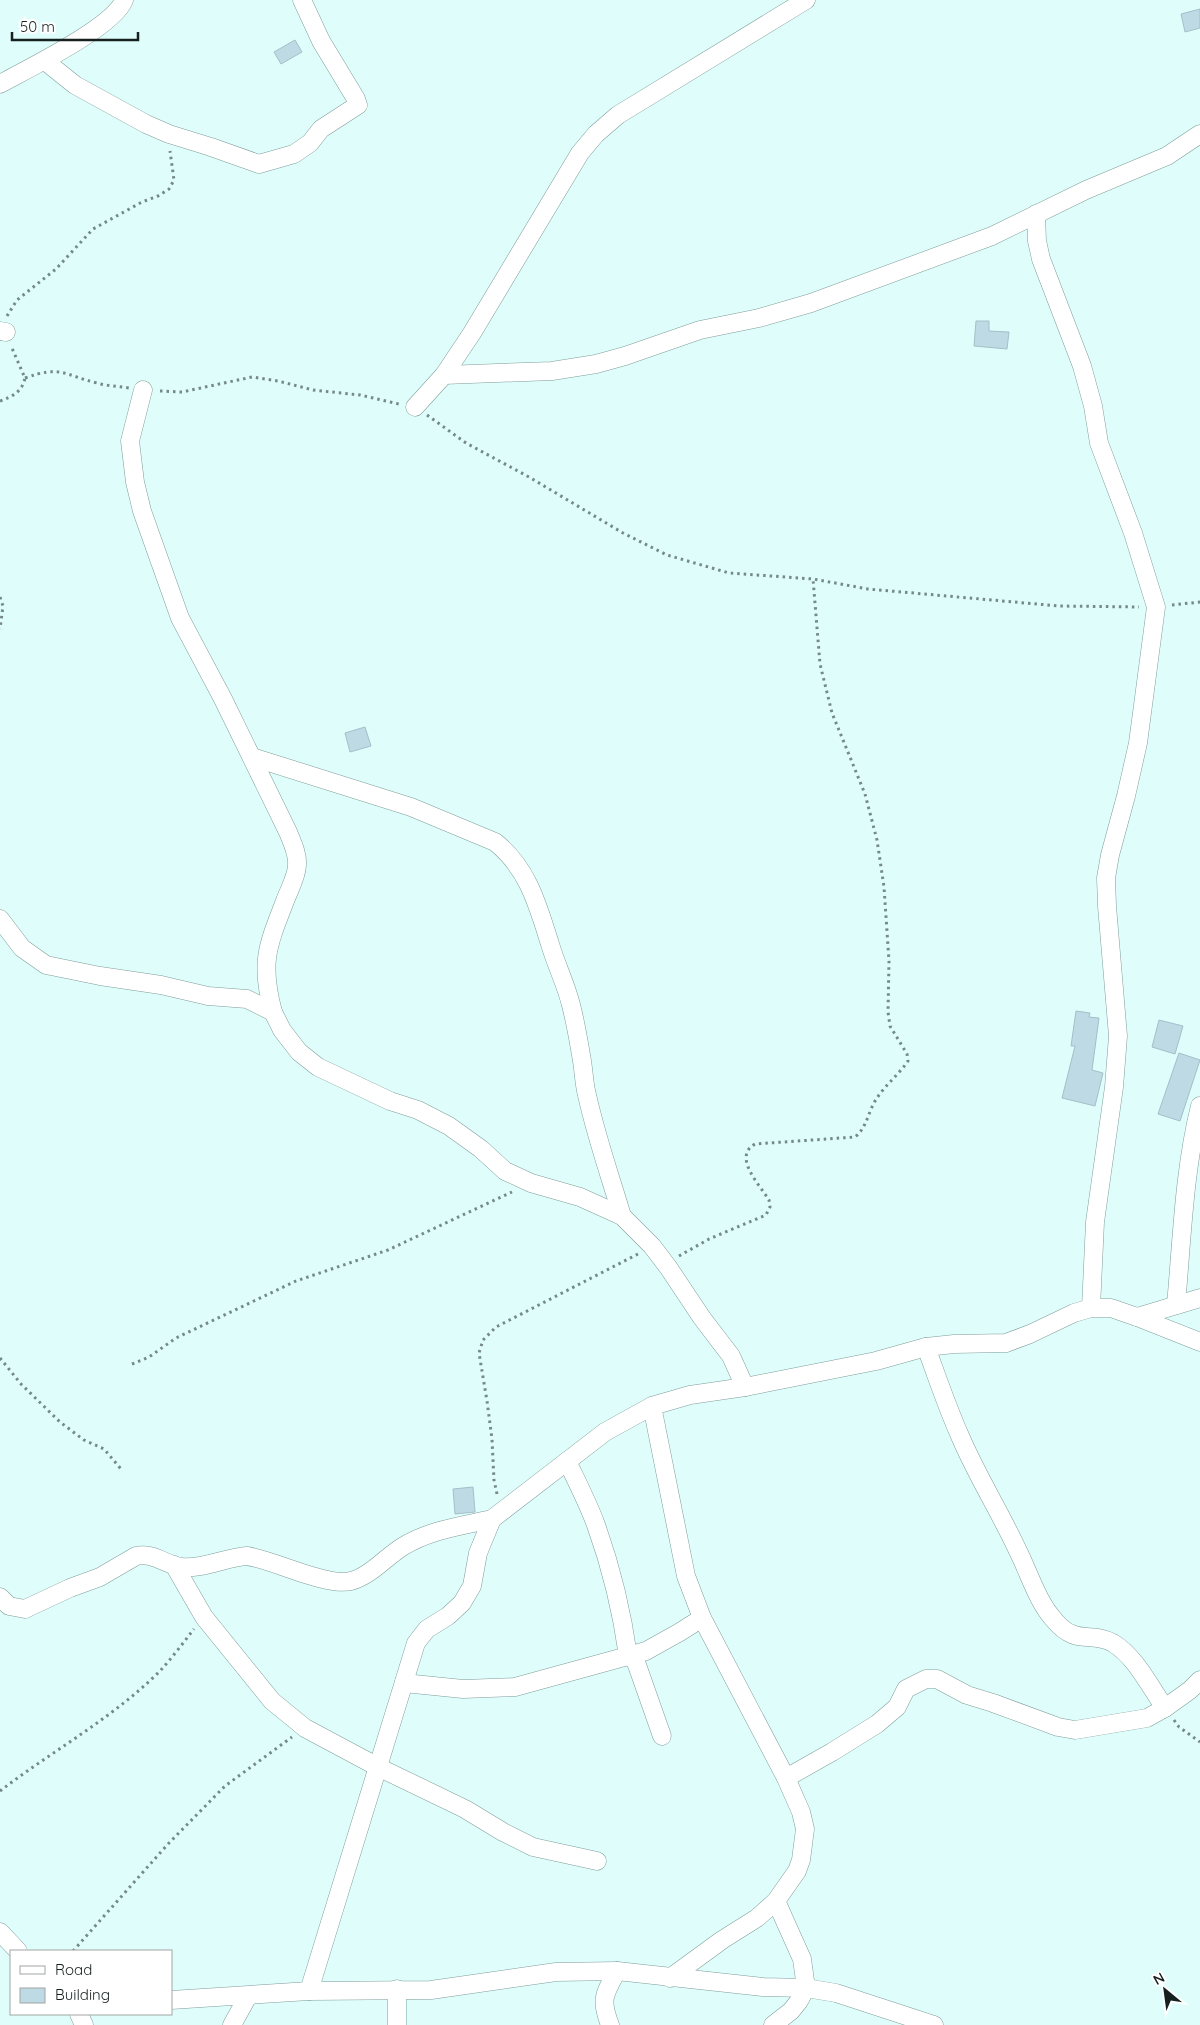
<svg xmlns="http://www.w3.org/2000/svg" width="1200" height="2025" font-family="Quicksand,sans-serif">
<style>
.building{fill:#bedae4;stroke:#a3bfc9}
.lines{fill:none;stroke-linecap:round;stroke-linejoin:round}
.minor-casing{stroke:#7f9d9a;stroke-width:19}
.path{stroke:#758987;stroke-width:3;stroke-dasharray:2.5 4;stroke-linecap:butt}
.minor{stroke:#fff;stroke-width:18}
</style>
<rect width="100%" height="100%" fill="#dffefb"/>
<g class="building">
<polygon points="1200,9 1200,28 1185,32 1181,14"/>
<polygon points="295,40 302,52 281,64 274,52"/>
<polygon points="976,321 989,321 989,331 1009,332 1007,349 974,346"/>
<polygon points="365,727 371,746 350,752 345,733"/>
<polygon points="1076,1011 1090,1013 1089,1017 1099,1018 1092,1070 1103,1073 1095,1106 1062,1098 1075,1046 1071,1046"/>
<polygon points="1159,1020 1183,1026 1175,1054 1152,1047"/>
<polygon points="1179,1053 1200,1060 1180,1121 1158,1114"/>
<polygon points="473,1487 475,1512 455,1514 453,1489"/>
</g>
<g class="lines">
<defs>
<g id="minor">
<polyline points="45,61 75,85 146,124 169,134 211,147 259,164 294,154 310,143 321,129 358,105 356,99 321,41 302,0"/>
<path d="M0,84C27,69 114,27 124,0"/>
<polyline points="1036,214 1037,241 1041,259 1082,366 1093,406 1099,443 1133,533 1156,607 1138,743 1126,796 1110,855 1106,878 1107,906 1118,1036 1114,1087 1095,1222 1091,1308"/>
<polyline points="0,331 6,332"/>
<polyline points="444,375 552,371 596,364 625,356 700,330 759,318 811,303 992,236 1086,190 1167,156 1200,134"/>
<path d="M143,390L130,441L135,482L142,511L180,618L223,699L288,832C292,842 298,854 297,865C297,876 289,890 285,901C267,947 260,963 273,1012"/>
<polyline points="415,407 444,375 472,333 580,153 596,134 618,115 806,0"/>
<path d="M252,757L411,807L495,842C528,868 538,906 550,944C556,965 566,984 571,1005C576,1024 579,1043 582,1061C584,1073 584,1084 587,1095C596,1136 610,1176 622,1216"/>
<polyline points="0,919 22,948 46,965 100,976 161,985 208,996 247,999 273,1012 282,1030 299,1052 318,1067 390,1101 418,1110 449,1126 481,1149 505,1171 531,1183 580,1197 622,1216 652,1246 668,1267 702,1318 731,1356 745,1387"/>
<path d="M1176,1305C1182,1239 1184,1170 1200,1106"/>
<polyline points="1137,1317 1200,1298"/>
<path d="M926,1347C937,1377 947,1407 960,1436C977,1476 1000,1512 1018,1551C1030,1575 1037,1601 1055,1621C1076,1646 1092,1631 1113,1643C1136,1657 1150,1687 1165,1708"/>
<polyline points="652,1406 686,1576 702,1618 786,1778 801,1812 805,1829 801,1860 797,1871 776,1901 757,1918 722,1940 670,1978"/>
<path d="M567,1461C577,1482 588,1503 596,1525C611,1567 622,1612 628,1656"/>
<polyline points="174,1565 204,1617 272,1701 305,1728 378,1767 465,1809 503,1832 533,1847 597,1861"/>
<path d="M0,1597L9,1606L25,1609L70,1588L100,1577L136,1556C153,1552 166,1565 181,1567C201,1570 227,1557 247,1556C274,1560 327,1587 351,1581C370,1576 385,1558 402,1547C429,1530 461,1526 492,1519"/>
<polyline points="632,1655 637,1665 662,1736"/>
<polyline points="404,1683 463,1689 515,1687 646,1651 680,1632 702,1618"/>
<polyline points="786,1778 832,1752 877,1724 897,1707 906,1689 926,1679 937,1679 967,1695 993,1703 1058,1727 1075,1730 1147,1718 1165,1708 1190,1690 1200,1680"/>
<polyline points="0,1932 18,1951"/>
<polyline points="309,1991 416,1643 427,1629 448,1616 462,1603 472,1586 478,1553 492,1519 605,1432 652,1406 690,1395 745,1387 876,1361 926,1347 954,1344 1006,1343 1030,1334 1074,1313 1091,1308 1111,1308 1137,1317 1200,1342"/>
<polyline points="171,2000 309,1991 431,1990 556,1972 617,1971 763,1987 806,1988 836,1993 934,2025"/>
<polyline points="79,2014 84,2025"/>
<polyline points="232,2025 248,1996"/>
<polyline points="397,2025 397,1989"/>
<path d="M610,2025C600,1999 604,1995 617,1971"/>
<polyline points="773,2025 791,2011 799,2001 806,1988 802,1959 776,1901"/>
</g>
</defs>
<use href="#minor" class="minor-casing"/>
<g class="path">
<polyline points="7,316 17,300 56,269 93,229 142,202 158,196 169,189 174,180 170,151"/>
<path d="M25,378C61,365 64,375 97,383C107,386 118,386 129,388"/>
<polyline points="160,391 182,392 252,377 278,381 313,390 360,395 399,404"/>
<path d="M0,401C13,396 22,392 25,378L11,346"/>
<polyline points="427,415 466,443 529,477 623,533 667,555 729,573 813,579 868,589 1059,606 1139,607"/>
<polyline points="0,597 3,606 0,629"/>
<polyline points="1172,605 1200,602"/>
<path d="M679,1256L709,1239L766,1215L770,1207L769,1200C760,1185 732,1157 755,1144L855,1137C865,1129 867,1118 872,1107C880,1089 897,1077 908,1061L907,1054L890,1026L888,1012L889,961L884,887L877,840L865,794L832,713L820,664L813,579"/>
<polyline points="0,1358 21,1384 60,1422 84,1440 104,1449 121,1469"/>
<polyline points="132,1364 149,1357 176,1338 296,1281 388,1250 512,1192"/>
<polyline points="497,1494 494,1480 492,1439 487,1401 479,1353 483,1340 496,1327 638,1254"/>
<polyline points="1174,1720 1179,1727 1200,1742"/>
<path d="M0,1791C52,1751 113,1718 160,1671C172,1658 183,1643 194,1629"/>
<polyline points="73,1951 168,1844 225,1786 292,1737"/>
</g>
<use href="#minor" class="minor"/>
</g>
<rect x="10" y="1950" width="162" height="65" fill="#ffffff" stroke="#a1a6a5"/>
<rect x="20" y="1966" width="25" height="8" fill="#ffffff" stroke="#a1a6a5"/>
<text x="55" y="1975" font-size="15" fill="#15201f">Road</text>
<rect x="20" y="1988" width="25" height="15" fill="#bedae4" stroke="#a1a6a5"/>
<text x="55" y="2000" font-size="15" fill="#15201f">Building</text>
<g transform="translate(1165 1990) rotate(331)" stroke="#ffffff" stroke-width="4" paint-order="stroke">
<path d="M0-4L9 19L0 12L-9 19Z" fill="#15201f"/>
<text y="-8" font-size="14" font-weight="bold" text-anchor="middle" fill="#15201f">N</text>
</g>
<path d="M12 32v8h126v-8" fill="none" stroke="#15201f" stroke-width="2.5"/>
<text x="20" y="32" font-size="15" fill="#15201f" stroke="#ffffff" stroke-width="4" paint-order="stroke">50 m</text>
</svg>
